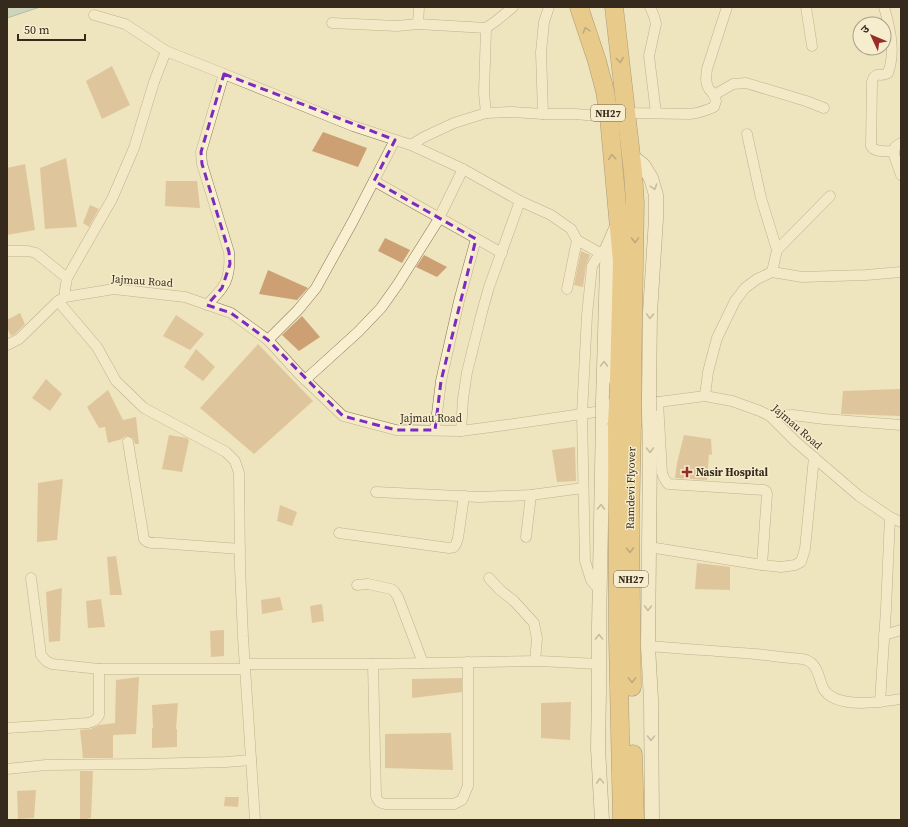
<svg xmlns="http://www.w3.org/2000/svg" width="908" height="827" font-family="'Source Serif 4','Noto Sans Devanagari',serif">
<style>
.water{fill:#a2c0b9;stroke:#698e87}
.building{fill:#cda073}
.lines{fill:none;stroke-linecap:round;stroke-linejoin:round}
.street-casing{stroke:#877457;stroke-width:11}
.secondary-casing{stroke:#69553a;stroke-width:15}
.highway-casing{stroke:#54422b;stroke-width:19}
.street{stroke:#f9f0d1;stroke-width:10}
.secondary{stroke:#f9f0d1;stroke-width:14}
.highway{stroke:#e1aa4c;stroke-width:18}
.secondary-bridge-casing{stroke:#69553a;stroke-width:15;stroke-linecap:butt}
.highway-bridge-casing{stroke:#54422b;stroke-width:19;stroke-linecap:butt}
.secondary-bridge{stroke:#f9f0d1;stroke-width:14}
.highway-bridge{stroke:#e1aa4c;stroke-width:18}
.oneway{stroke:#836432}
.oneway2{stroke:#988d76}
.marked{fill:none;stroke:#7b2cbf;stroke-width:3;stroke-dasharray:8 5;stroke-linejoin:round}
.poi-dot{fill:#972d26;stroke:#f6edce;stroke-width:1.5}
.labels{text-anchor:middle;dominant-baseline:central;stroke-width:3;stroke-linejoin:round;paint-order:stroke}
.shield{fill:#f6edce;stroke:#706451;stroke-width:1}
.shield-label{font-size:10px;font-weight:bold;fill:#362a1c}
.street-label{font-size:11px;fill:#362a1c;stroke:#f6edce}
.poi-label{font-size:11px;font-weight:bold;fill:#362a1c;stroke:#f6edce;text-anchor:start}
</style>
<rect width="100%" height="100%" fill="#eee4be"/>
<polygon class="water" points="7,7 40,7 7,18"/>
<g class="building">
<polygon points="112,66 130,105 102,119 86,81"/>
<polygon points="323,132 367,148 358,167 312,151"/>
<polygon points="66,158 77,227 45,229 40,168"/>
<polygon points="25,164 35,230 7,235 7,168"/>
<polygon points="166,181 197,181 200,208 165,206"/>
<polygon points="90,205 99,209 89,227 83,223"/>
<polygon points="385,238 410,250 402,263 378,251"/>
<polygon points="581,251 590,255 589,258 586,265 583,287 574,285"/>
<polygon points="424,255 447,267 437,277 416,267"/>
<polygon points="268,270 308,288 297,300 259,294"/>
<polygon points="20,313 25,324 15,334 11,336 7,328 7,320"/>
<polygon points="176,315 204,334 190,350 163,336"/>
<polygon points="302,316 320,337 299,351 282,335"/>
<polygon points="258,344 313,401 254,454 200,408"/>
<polygon points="196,349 215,367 203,381 184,367"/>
<polygon points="46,379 62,394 50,411 32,398"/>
<polygon points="901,389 901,416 841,414 843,391"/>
<polygon points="108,390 123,420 136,417 139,444 135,444 133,438 127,436 124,437 122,439 108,443 105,427 99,428 87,407"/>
<polygon points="169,435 187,438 189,440 182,472 162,469"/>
<polygon points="684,435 711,439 712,455 709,454 707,480 675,478 677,463"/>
<polygon points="575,447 576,481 557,482 552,450"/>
<polygon points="63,479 57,540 37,542 38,483"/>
<polygon points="280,505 297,512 292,526 277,521"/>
<polygon points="116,556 122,595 110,595 107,557"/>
<polygon points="697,563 730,567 730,590 695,589"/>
<polygon points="62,588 60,641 49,642 46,592"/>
<polygon points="280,597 283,610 262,614 261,600"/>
<polygon points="101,599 105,627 88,628 86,601"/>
<polygon points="322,604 324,621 312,623 310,606"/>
<polygon points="224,630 224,656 211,657 210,631"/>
<polygon points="139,677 136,734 113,735 113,758 83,758 80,730 91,729 99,725 115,723 116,680"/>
<polygon points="462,678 462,692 412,698 412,679"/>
<polygon points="571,702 570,740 541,738 541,703"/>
<polygon points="178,703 176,729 177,729 177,747 152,748 152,728 153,728 152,705"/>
<polygon points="451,733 453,770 385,768 385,734"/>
<polygon points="80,771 93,771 91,818 82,820 80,820"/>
<polygon points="36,790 34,818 18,819 17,791"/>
<polygon points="225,797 239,797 238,807 224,806"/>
</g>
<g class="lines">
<defs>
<g id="street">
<polyline points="650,7 654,16 656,24 649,56 656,113"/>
<polyline points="806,7 812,46"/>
<path d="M884,7C890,28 896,52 888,73C880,78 875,70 872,82L871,146C875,153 886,151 894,151"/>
<polyline points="94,15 125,24 145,37 166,51 224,74 353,126 411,145 463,169 520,201 551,215 571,229 577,240 567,289"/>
<polyline points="332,23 397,26 418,24 486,28 496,21 513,7"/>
<polyline points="418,24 419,7"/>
<polyline points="486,28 484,93 486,113"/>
<polyline points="714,95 733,84 746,83 806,101 824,108"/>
<polyline points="543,114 541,52 544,22 549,7"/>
<polyline points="747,134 761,198 777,250 772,272"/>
<polyline points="901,143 895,147 894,155 901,175"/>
<path d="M411,145L424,137L454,123L486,113L512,112L543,114H575L609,117L627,113L690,114C699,113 705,111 714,107L716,101C715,95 713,94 709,89C705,83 706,76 707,69L727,7"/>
<polyline points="374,181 502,253"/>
<polyline points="577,240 600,253"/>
<polyline points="777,250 830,196"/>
<polyline points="7,251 28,251 36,253 67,278"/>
<polyline points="65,297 65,290 67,278 112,199 134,148 154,82 166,51"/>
<polyline points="58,301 97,347 116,381 144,408 226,452 235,461 239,473 240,567 243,637 255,820"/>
<path d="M207,305C212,299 218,294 222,288C230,278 230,264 229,252L202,164L201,152L224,74"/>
<polyline points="268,340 298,310 316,288 353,221 395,140"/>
<polyline points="7,345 19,339 58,301 65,297 114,289 185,297 231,313 268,340 298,373 343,416 396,430 461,431 506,425 609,410"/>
<polyline points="305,380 358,332 381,308 398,284 437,222 463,169"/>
<polyline points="705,396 708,372 717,338 735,301 745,288 757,279 772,272 802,277 866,275 901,272"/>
<polyline points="658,402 662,473 664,478 668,484 764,490 766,491 767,494 762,565"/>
<polyline points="643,404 705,396 732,401 760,411 770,416 796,442 859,496 890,517 901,522"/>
<polyline points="770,416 793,415 824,419 901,425"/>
<polyline points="435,430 441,381 459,301 476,239"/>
<polyline points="461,431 463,399 467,372 482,312 489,287 520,201"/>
<path d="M128,442L144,539C148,544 153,543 159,543L240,549"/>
<polyline points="376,492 479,497 531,495 583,488"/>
<polyline points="339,533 449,548 454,547 456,544 458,538 464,496"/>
<polyline points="526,537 531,495"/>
<polyline points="649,547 762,565 781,567 795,565 801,562 805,549 814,457"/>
<polyline points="31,578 41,655 46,661 52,664 99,669"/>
<polyline points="489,578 500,590 514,601 534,623 537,639 535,661"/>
<polyline points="357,585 368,584 391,589 394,591 398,597 423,663"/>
<polyline points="600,591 591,580 585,561 582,414 587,315 592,266 600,253 608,247"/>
<polyline points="884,635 901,630"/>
<path d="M648,646C683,649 719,651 755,654C767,655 779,657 791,658C796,659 802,658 806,660C818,664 819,679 823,688C835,710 881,702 901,699"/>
<polyline points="245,664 373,664 539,661 599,664"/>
<path d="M373,664L376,796C378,802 380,803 386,804H454L462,800L468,786V662"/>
<polyline points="880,702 886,609 890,517"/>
<path d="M7,728L88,723C93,722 97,720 99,715V669H245"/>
<polyline points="7,769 46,765 143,764 226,762 251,760"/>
</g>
<g id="secondary">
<polyline points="631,156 643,165 651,178 656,195 656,219 650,313 649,396"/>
<polyline points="603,403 607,266 608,247 618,224"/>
<polyline points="649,411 650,452 648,646 651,700 652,820"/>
<polyline points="602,820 598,748 599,690 599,627 603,418"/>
</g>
<g id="highway">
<polyline points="579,7 597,61 605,91 609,117 622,261 619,383"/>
<polyline points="614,7 633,173 635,203 632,383"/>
<polyline points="617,425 618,640 622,820"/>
<polyline points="632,427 630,523 632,687"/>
<polyline points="633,754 635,820"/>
</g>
</defs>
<use href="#street" class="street-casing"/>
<use href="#secondary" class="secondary-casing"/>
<use href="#highway" class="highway-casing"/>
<use href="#street" class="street"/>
<use href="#secondary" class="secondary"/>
<use href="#highway" class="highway"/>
<defs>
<g id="secondary-bridge">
<polyline points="649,396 649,411"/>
<polyline points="603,418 603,403"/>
</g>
<g id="highway-bridge">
<polyline points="617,425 619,383"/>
<polyline points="632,427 632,383"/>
</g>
</defs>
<use href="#secondary-bridge" class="secondary-bridge-casing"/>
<use href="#highway-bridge" class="highway-bridge-casing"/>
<use href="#secondary-bridge" class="secondary-bridge"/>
<use href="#highway-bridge" class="highway-bridge"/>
</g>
<defs><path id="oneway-chevron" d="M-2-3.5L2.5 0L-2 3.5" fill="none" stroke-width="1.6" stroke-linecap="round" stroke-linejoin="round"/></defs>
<g class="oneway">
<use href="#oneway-chevron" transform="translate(586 30) rotate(-108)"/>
<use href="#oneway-chevron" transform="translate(620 60) rotate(83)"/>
<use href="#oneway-chevron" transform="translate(612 157) rotate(-96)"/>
<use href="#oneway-chevron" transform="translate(635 240) rotate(90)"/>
<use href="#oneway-chevron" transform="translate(630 550) rotate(89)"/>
<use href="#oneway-chevron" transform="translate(632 680) rotate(89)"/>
</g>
<g class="oneway2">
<use href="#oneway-chevron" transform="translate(654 187) rotate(72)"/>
<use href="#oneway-chevron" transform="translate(650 316) rotate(92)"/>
<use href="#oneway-chevron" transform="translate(604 364) rotate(-89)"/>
<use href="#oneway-chevron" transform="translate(650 450) rotate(89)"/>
<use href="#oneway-chevron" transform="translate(601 507) rotate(-89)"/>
<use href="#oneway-chevron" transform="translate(648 608) rotate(91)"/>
<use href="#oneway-chevron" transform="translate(599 637) rotate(-90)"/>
<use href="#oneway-chevron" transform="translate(651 738) rotate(90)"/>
<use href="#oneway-chevron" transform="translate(600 781) rotate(-93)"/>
</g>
<path d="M0 0H908V827H0ZM224,74L395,140L374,181L476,239L441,381L435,430H396L343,416L268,340L231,313L207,305L222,288L230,264L229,252L202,164L201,152Z" fill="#eee4be" fill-opacity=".55" fill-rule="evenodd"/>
<path class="marked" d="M224,74L395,140L374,181L476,239L441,381L435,430H396L343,416L268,340L231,313L207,305L222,288L230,264L229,252L202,164L201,152Z"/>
<path class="poi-dot" d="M685 466h4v4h4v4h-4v4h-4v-4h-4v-4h4z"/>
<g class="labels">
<g class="shield">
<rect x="591" y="105" width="34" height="16" rx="3"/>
<rect x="614" y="571" width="34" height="16" rx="3"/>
</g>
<g class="shield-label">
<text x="608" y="113">NH27</text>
<text x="631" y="579">NH27</text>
</g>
<g class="street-label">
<text transform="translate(142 281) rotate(4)">Jajmau Road</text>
<text x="431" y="418">Jajmau Road</text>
<text transform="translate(797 427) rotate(41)">Jajmau Road</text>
<text transform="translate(631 488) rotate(-89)">Ramdevi Flyover</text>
</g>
<g class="poi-label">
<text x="696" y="472">Nasir Hospital</text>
</g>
</g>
<rect width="908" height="827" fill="none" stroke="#362a1c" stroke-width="16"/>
<g transform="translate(872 36) rotate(314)"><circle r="19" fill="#f6edce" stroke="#a99f87"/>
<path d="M0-3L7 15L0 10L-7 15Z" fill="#972d26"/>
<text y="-6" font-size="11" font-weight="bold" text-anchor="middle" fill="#362a1c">उ</text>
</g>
<path d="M18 34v6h67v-6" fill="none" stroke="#362a1c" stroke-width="2"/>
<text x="24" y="34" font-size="12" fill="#362a1c" stroke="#f6edce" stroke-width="3" paint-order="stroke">50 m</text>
</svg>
